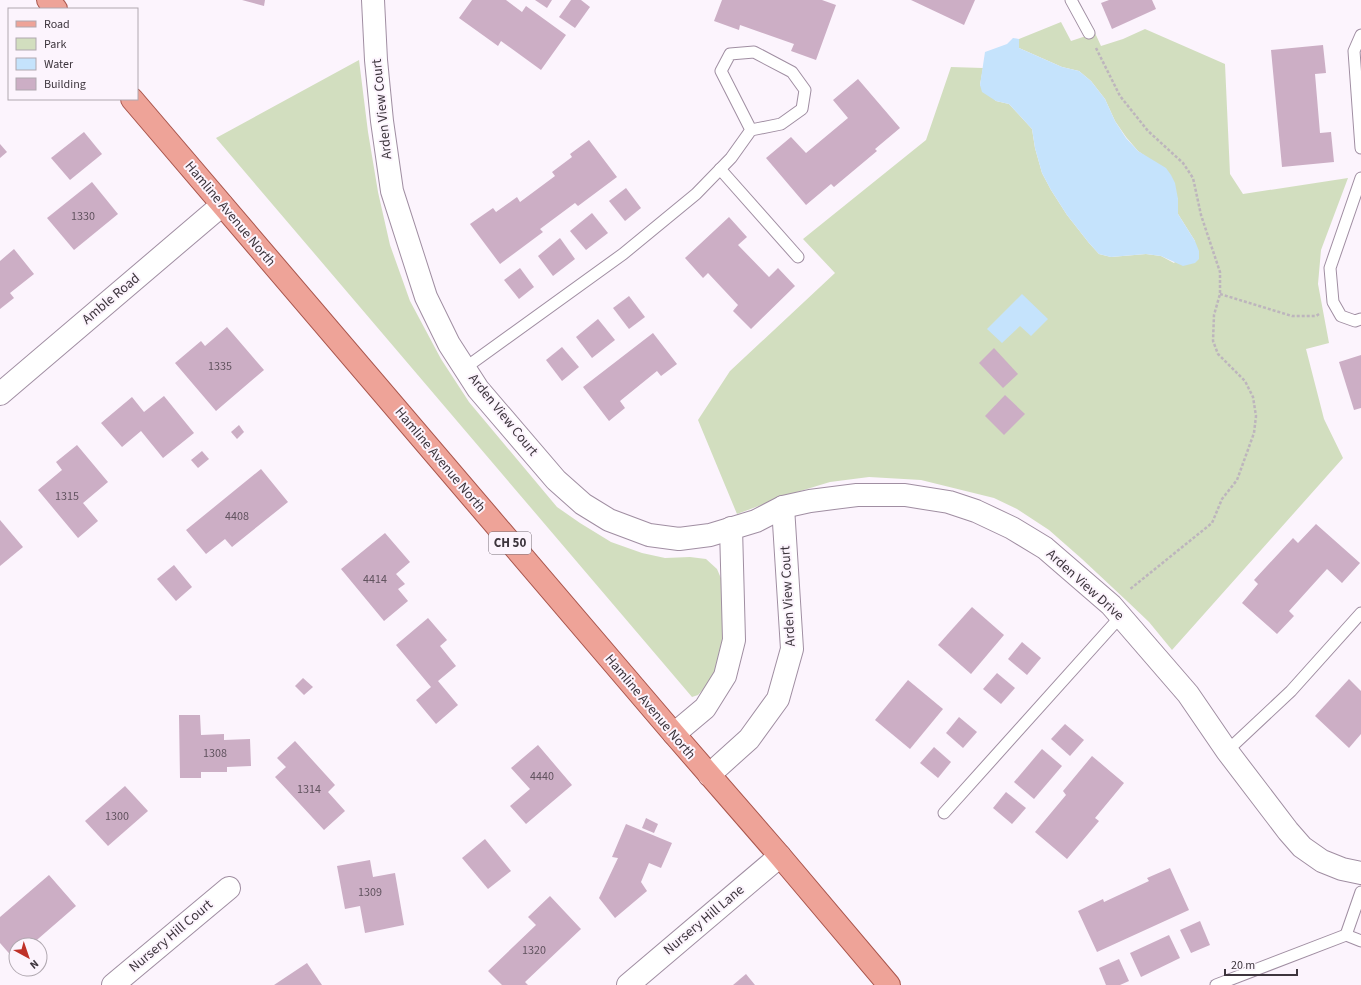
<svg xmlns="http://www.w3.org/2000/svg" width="1361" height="985" font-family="'Source Sans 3',sans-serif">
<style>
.green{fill:#d2debf}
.water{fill:#c5e3fc}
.building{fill:#ccaec5}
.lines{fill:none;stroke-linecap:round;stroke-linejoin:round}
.service-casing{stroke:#a08ea2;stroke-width:13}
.minor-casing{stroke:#a08ea2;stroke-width:24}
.primary-casing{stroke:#a9554c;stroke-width:24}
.path{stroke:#bdb5bd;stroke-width:2.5;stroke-dasharray:3 2;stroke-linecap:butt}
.service{stroke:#fff;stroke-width:11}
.minor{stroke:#fff;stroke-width:22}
.primary{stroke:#eea398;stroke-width:22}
.labels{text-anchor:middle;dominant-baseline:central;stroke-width:4;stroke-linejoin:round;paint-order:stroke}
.number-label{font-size:12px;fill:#61535f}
.shield{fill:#fcf4fd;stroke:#766e77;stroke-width:1}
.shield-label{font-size:13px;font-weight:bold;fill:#3d353d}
.street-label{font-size:14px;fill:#3d353d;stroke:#fcf4fd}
</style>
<rect width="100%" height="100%" fill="#fcf4fd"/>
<g class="green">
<polygon points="1061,22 1071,41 1095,33 1101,46 1123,39 1145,29 1225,64 1230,174 1243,194 1348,178 1321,250 1318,284 1329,343 1306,349 1324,419 1343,458 1172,650 1149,622 1128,602 1082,559 1049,530 1017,509 994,498 921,480 869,477 830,482 797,492 737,514 698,420 730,371 835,273 803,239 926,140 951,67 983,68 980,85 996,101 1009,104 1032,129 1035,148 1042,173 1051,190 1067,215 1089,243 1099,254 1111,257 1146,254 1161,256 1174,263 1195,241 1178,214 1178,199 1148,158 1138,151 1126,137 1115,121 1105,99 1091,81 1079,71 1062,67 1019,48 1019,39"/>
<polygon points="359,60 368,132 378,192 390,245 410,301 441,359 469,402 557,507 580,523 611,542 642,553 665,558 690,557 706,559 717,569 723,583 723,644 720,664 708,684 698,695 692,697 216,138"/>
</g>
<g class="water">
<polygon points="1013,38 1019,39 1019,48 1062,67 1079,71 1091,81 1105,99 1115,121 1126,138 1138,151 1166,168 1171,175 1175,183 1178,199 1178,214 1195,241 1199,251 1199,259 1195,263 1183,266 1161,256 1146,254 1111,257 1099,254 1089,243 1067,215 1051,190 1042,173 1035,148 1032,129 1009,104 996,101 982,92 980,85 985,52 1007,44"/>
<polygon points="1022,294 1048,319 1031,336 1020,326 1002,343 987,329"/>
</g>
<g class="building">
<polygon points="242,0 265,0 264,6"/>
<polygon points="472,0 506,0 522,12 526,6 566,35 541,70 501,41 498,46 459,18"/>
<polygon points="535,0 552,0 547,8"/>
<polygon points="571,0 581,0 590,7 575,28 559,17"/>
<polygon points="722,0 822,0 836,5 816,60 791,51 794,44 740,25 739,30 714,21"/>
<polygon points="911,0 975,0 964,25"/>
<polygon points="1109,0 1152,0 1156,9 1112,29 1101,3"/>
<polygon points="1323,45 1326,73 1315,74 1320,133 1331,132 1334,162 1282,167 1271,50"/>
<polygon points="858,79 900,128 875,149 877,151 834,187 831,184 806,205 766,158 791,137 806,153 848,118 833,100"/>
<polygon points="84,132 102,154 70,180 51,158"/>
<polygon points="589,140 617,177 578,206 575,203 540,229 543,232 500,264 470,224 493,208 496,212 517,197 520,202 555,176 552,172 572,157 570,154"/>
<polygon points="0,144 7,152 0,158"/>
<polygon points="92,182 118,214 74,250 47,218"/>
<polygon points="626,188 641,208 625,221 609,201"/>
<polygon points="592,213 608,233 586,250 570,231"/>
<polygon points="729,217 747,237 738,245 769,277 778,268 795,286 751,329 733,311 738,305 708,273 703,278 685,258"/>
<polygon points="560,238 575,259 553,276 538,256"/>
<polygon points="14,249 34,274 10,293 14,298 0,309 0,261"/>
<polygon points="520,268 534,287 519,299 504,280"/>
<polygon points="629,296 645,317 629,329 613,308"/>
<polygon points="598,319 615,340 592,358 576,337"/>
<polygon points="227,327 264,370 216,411 175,363 201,341 205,346"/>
<polygon points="653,333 677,364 661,376 657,371 620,401 625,408 609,421 583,387"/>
<polygon points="562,347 579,367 562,381 546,360"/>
<polygon points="994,348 1018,374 1003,388 979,363"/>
<polygon points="1361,355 1361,408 1354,410 1339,362"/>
<polygon points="1005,395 1025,414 1004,435 985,416"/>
<polygon points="164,396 194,433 163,458 141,431 122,447 101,423 132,397 144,412"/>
<polygon points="239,425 244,432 237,439 231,432"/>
<polygon points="77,445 108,482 83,503 98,521 78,538 38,490 62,470 56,462"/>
<polygon points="202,451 209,459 198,468 191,460"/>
<polygon points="261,469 288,502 232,547 225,539 206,554 186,530"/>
<polygon points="0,520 23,547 0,566"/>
<polygon points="1316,524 1360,563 1342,583 1327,569 1289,611 1294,616 1277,634 1242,603 1258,584 1254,580 1293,538 1298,543"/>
<polygon points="385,533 410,562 396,574 405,584 398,589 408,601 384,621 341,569"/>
<polygon points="174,565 192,587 176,601 157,579"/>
<polygon points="972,607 1004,635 971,674 938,645"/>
<polygon points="428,618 447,640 440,646 456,666 438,681 458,705 436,724 416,700 431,687 396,645"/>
<polygon points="1022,642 1041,658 1027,675 1008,659"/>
<polygon points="997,673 1015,688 1001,704 983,689"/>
<polygon points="303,678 313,687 304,695 295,686"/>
<polygon points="1349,679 1361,691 1361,734 1349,748 1315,716"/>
<polygon points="908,680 943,709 910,749 875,720"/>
<polygon points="179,715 200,715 201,735 224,734 224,740 250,739 251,766 227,767 227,772 201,772 201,778 180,778"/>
<polygon points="959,717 977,732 963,748 946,733"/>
<polygon points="1065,724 1084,740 1070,756 1051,739"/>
<polygon points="295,741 335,785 328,792 345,811 324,830 275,777 286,767 277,758"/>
<polygon points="538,745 572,785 526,824 510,806 530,789 511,768"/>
<polygon points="934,747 951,762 938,778 920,763"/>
<polygon points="1042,749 1062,766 1034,799 1014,782"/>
<polygon points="1092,756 1124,783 1095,818 1099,821 1067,859 1035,832 1066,795 1063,791"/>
<polygon points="125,786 148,811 108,846 85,821"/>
<polygon points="1006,792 1026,808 1012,824 993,808"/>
<polygon points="646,818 658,824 654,833 642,828"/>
<polygon points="626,824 672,843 661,868 649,863 641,882 647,891 615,918 599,898 618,858 612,857"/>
<polygon points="485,839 511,871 488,889 462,858"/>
<polygon points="370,860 373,877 395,873 404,925 365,933 360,906 345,909 337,866"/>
<polygon points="1170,868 1189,910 1097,952 1078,911 1103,899 1104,902 1149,881 1147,878"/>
<polygon points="49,875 76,906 31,945 16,945 16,958 14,959 0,943 0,917"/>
<polygon points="550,896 581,929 525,982 528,985 502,985 488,971 536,925 528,917"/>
<polygon points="1200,921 1210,945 1191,953 1180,930"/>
<polygon points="1169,935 1180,958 1141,977 1130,953"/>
<polygon points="1119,959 1129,981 1120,985 1106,985 1099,968"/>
<polygon points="307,963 322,985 274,985"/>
<polygon points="746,974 755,985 733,985"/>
</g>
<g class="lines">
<defs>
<g id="service">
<polyline points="1071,0 1089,33"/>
<polyline points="1361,35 1354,51 1361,148"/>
<polyline points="720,169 798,257"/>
<polyline points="1361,178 1330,268 1333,302 1341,316 1355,321 1361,319"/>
<polyline points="465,368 623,254 696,194 731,158 751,130 721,71 730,54 754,52 792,72 805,90 802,109 781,124 751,130"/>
<polyline points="1227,751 1291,691 1361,613"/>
<polyline points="944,813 1121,616"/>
<polyline points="1361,892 1346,935 1361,941"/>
<polyline points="1216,985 1346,935"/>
</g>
<g id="minor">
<polyline points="373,0 376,60 382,121 392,191 426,297 449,344 478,389 556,480 583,504 609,520 649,535 679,539 710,535 756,521 783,507 810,501 857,495 905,495 949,502 976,511 1012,528 1045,548 1111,605 1188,694 1227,751 1288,831 1302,847 1322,861 1342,869 1361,873"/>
<polyline points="0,394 222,205"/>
<polyline points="674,734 705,708 725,676 734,640 731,528"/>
<polyline points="709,775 749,739 778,699 792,649 783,507"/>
<polyline points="113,985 229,888"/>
<polyline points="628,985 780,856"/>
</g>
<g id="primary">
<polyline points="48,0 56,9"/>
<polyline points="132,99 674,734 780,856 889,985"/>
</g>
</defs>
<use href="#service" class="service-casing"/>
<use href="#minor" class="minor-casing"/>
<use href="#primary" class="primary-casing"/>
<g class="path">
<polyline points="1096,48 1120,96 1148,131 1183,163 1193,178 1201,215 1220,272 1220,294 1214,315 1213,341 1218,354 1245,381 1253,397 1256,416 1254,433 1237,480 1222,499 1212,523 1129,590"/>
<polyline points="1220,294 1292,316 1316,316 1319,314"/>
</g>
<use href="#service" class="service"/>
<use href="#minor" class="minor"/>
<use href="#primary" class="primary"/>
</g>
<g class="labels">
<g class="number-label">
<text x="83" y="216">1330</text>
<text x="220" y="366">1335</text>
<text x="67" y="496">1315</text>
<text x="237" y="516">4408</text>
<text x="375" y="579">4414</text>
<text x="215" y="753">1308</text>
<text x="542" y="776">4440</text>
<text x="309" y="789">1314</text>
<text x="117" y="816">1300</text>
<text x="370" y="892">1309</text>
<text x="534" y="950">1320</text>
</g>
<rect class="shield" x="489" y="532" width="42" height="22" rx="3"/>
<g class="shield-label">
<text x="510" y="543">CH 50</text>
</g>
<g class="street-label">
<text transform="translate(382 109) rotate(-96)">Arden View Court</text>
<text transform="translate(230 214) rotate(50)">Hamline Avenue North</text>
<text transform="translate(111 299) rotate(-40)">Amble Road</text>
<text transform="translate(503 415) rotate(51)">Arden View Court</text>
<text transform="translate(440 460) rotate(50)">Hamline Avenue North</text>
<text transform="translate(1085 585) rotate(42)">Arden View Drive</text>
<text transform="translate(788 596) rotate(-93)">Arden View Court</text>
<text transform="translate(650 707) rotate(50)">Hamline Avenue North</text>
<text transform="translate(704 920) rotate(-40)">Nursery Hill Lane</text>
<text transform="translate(171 936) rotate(-40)">Nursery Hill Court</text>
</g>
</g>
<rect x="8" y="8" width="130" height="92" fill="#fcf4fd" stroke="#b0a8b0"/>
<rect x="16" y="21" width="20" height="6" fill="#eea398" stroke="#b0a8b0"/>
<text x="44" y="28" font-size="12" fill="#3d353d">Road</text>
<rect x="16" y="38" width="20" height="12" fill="#d2debf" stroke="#b0a8b0"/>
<text x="44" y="48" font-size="12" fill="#3d353d">Park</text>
<rect x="16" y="58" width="20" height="12" fill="#c5e3fc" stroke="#b0a8b0"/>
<text x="44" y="68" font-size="12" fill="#3d353d">Water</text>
<rect x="16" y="78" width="20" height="12" fill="#ccaec5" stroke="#b0a8b0"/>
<text x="44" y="88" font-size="12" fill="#3d353d">Building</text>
<g transform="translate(28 957) rotate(140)"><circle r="19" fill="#fcf4fd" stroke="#b0a8b0"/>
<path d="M0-3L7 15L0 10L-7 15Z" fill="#bf3129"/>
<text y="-6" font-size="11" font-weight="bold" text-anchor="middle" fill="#3d353d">N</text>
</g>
<path d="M1225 969v6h72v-6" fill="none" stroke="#3d353d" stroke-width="2"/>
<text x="1231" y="969" font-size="12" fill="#3d353d" stroke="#fcf4fd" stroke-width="3" paint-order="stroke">20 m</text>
</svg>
